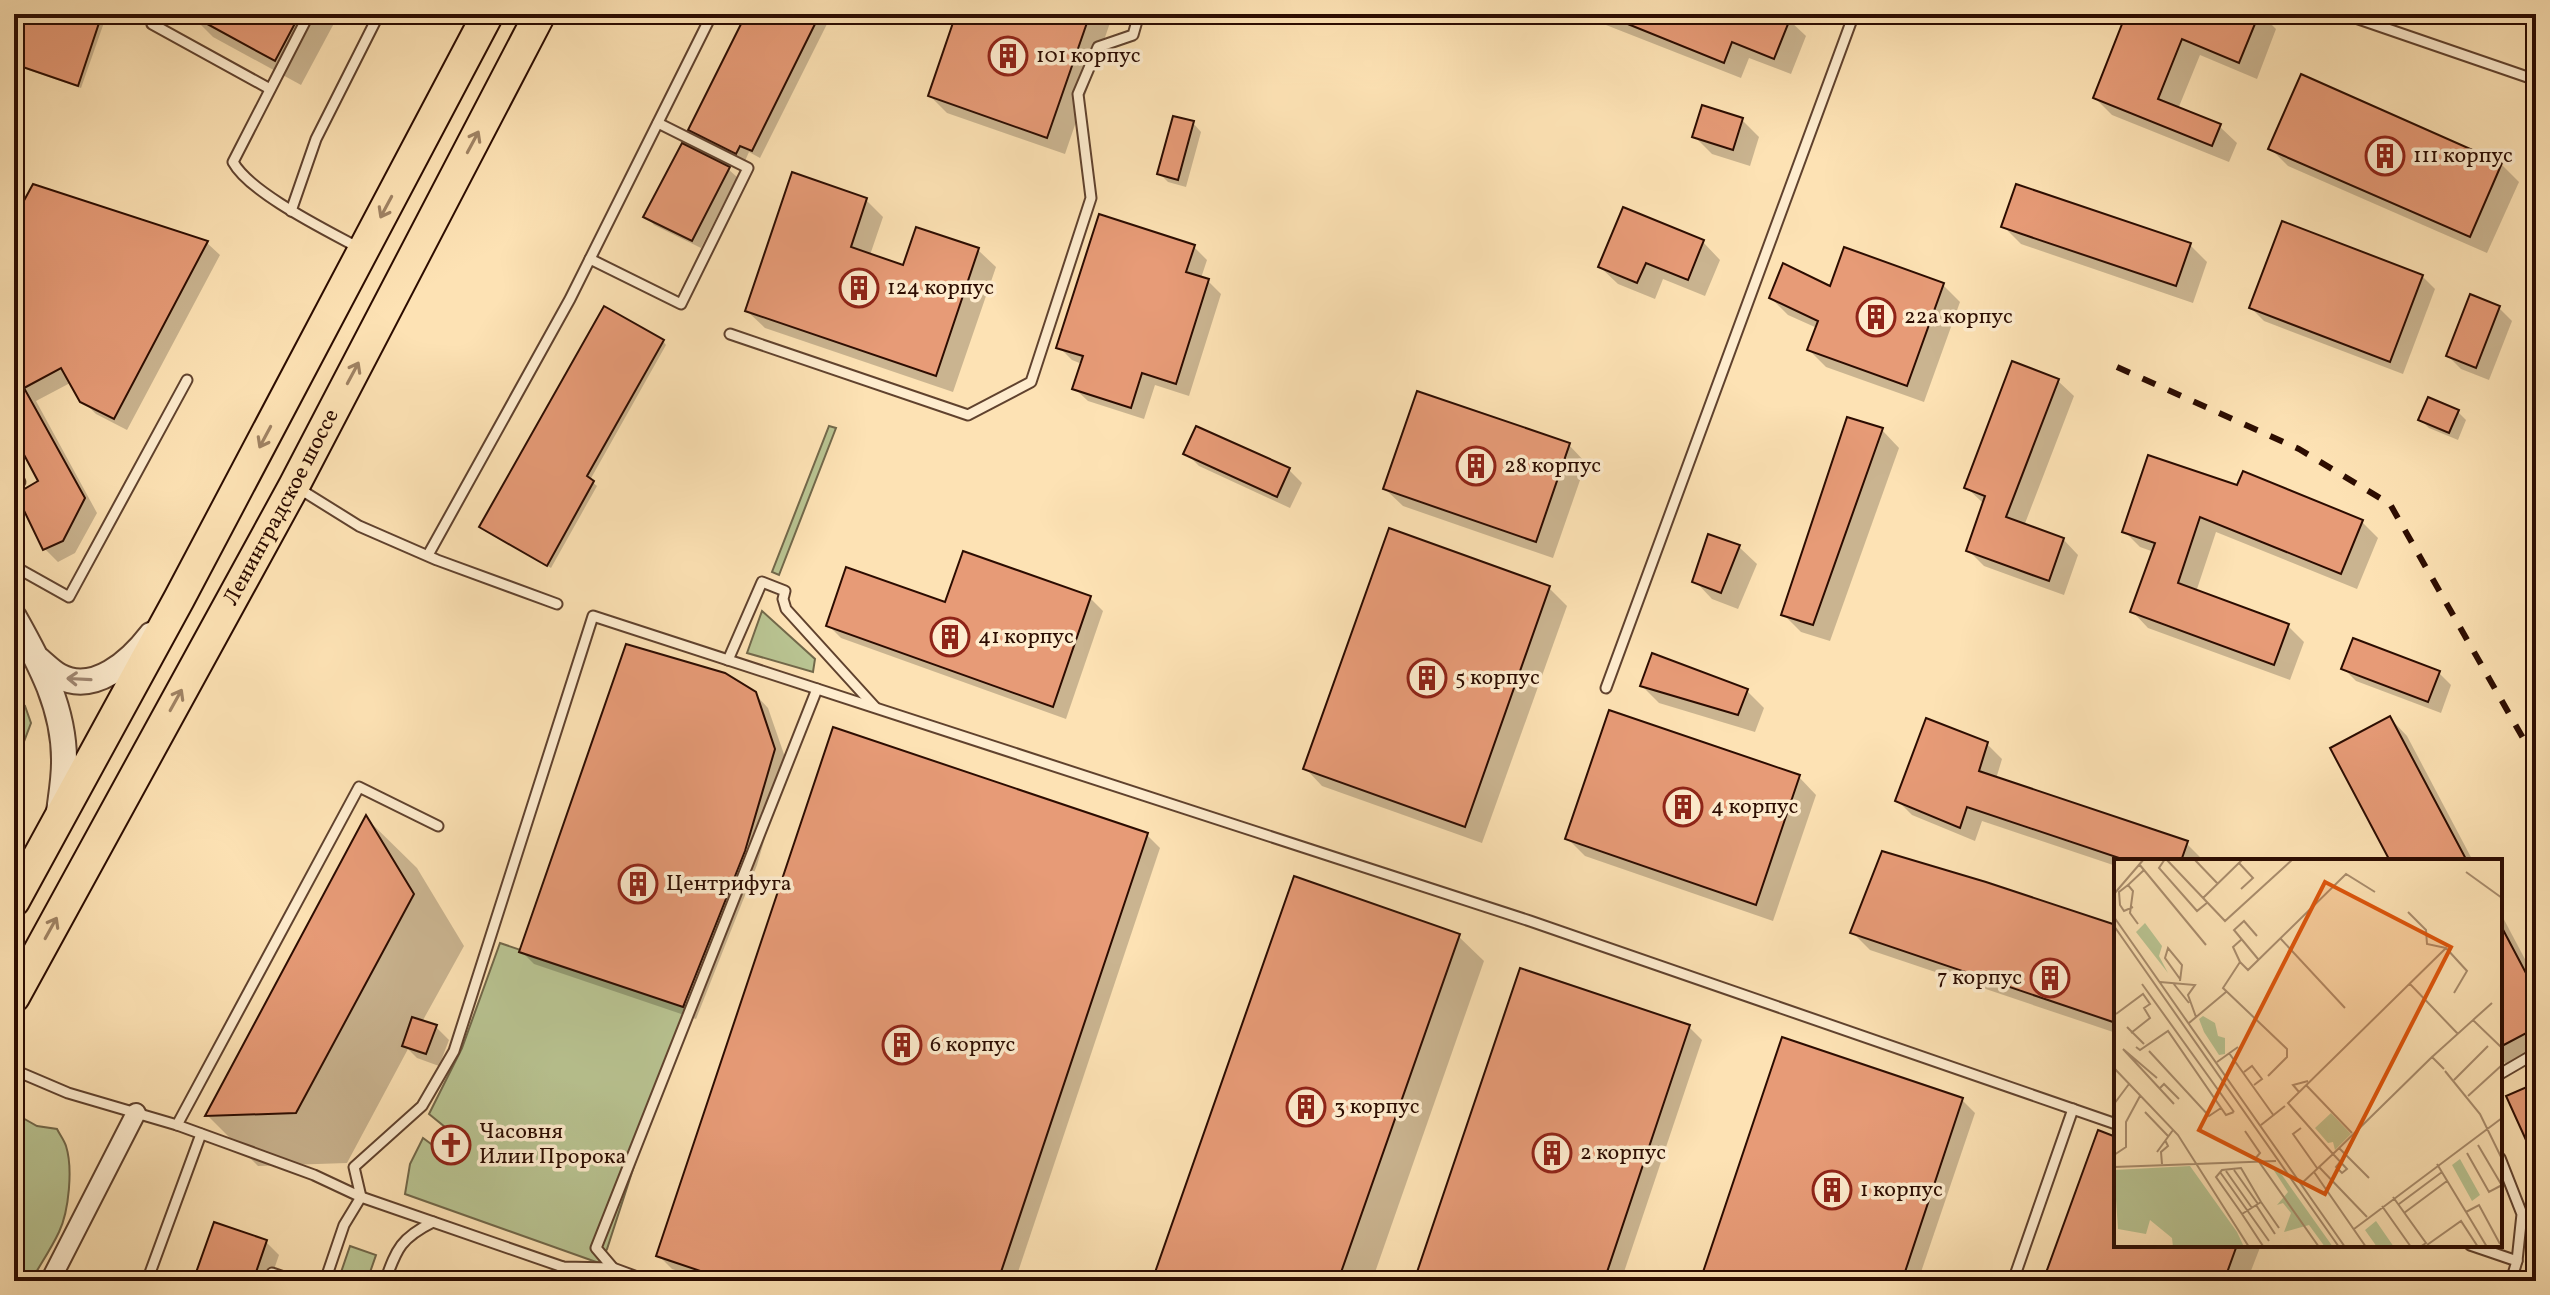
<svg xmlns="http://www.w3.org/2000/svg" width="2550" height="1295" font-family="Vollkorn,serif">
<style>
.green{fill:#b9c492;stroke:#72684a;stroke-width:2}
.shadow{fill:#0003}
.building{fill:#e79b77;stroke:#2c0c01;stroke-width:2}
.lines{fill:none;stroke-linecap:round;stroke-linejoin:round}
.service-casing{stroke:#60422e;stroke-width:13}
.minor-casing{stroke:#60422e;stroke-width:22}
.tertiary-casing{stroke:#60422e;stroke-width:28}
.trunk-casing{stroke:#2c0c01;stroke-width:34}
.service{stroke:#feecce;stroke-width:9}
.minor{stroke:#feecce;stroke-width:18}
.tertiary{stroke:#feecce;stroke-width:24}
.trunk{stroke:#fde2b4;stroke-width:30}
.rail{stroke:#2c0c01;stroke-width:6;stroke-dasharray:14 14;stroke-linecap:butt}
.oneway{stroke:#9f8263}
.oneway2{stroke:#a08772}
.labels{text-anchor:middle;dominant-baseline:central;stroke-width:7;stroke-linejoin:round;paint-order:stroke}
.poi-label{font-size:22px;fill:#2c0c01;stroke:#feecce;text-anchor:start}
.street-label{font-size:22px;fill:#2c0c01;stroke:#feecce}
.inset-road{fill:none;stroke:#a98c6c;stroke-width:2}
.view{fill:#df550b;fill-opacity:0.15;stroke:#df550b;stroke-width:4}
.inset-edge{fill:none;stroke:#2c0c01;stroke-width:4}
</style>
<rect width="100%" height="100%" fill="#fde2b4"/>
<filter id="stains"><feTurbulence type="fractalNoise" baseFrequency=".0025" numOctaves="4"/><feColorMatrix values="0 0 0 0 .2 0 0 0 0 .09 0 0 0 0 .02 0 0 0 .5 -.17"/></filter>
<radialGradient id="worn" r=".72"><stop offset=".6" stop-color="#630" stop-opacity="0"/><stop offset="1" stop-color="#630" stop-opacity=".3"/></radialGradient>
<g class="green">
<polygon points="829,426 836,428 779,575 772,572"/>
<polygon points="762,611 815,659 813,672 747,653"/>
<polygon points="25,706 31,723 14,768 14,709"/>
<polygon points="500,943 686,1006 607,1249 599,1263 405,1194 410,1164 423,1138 454,1161 467,1145 429,1114 462,1048"/>
<path d="M21,1117L37,1126L57,1129C60,1135 64,1140 66,1146C73,1168 69,1211 59,1232C51,1249 40,1265 31,1281H14V1123Z"/>
<polygon points="350,1246 376,1255 367,1281 338,1281"/>
</g>
<g class="shadow">
<polygon points="14,14 107,14 81,88 14,65"/>
<polygon points="190,14 339,14 301,85 213,37"/>
<polygon points="748,14 832,14 760,158 749,152 745,161 699,138 691,129"/>
<polygon points="931,14 1113,14 1065,154 947,113 930,96 954,24"/>
<polygon points="1578,14 1775,14 1789,20 1806,36 1791,74 1749,58 1741,78"/>
<polygon points="2129,14 2261,14 2276,29 2257,79 2200,55 2178,109 2219,126 2237,143 2229,162 2112,115 2095,98"/>
<polygon points="1742,120 1759,137 1750,166 1712,154 1695,137"/>
<polygon points="1193,123 1201,132 1186,187 1168,182 1159,173"/>
<polygon points="2270,148 2501,164 2519,182 2487,253 2288,166"/>
<polygon points="728,169 737,177 701,248 654,225 646,216"/>
<polygon points="866,200 883,217 870,255 904,267 978,250 996,267 953,392 765,328 747,311"/>
<polygon points="14,223 207,243 220,255 127,430 96,414 82,400 72,382 36,401 97,513 75,553 58,562 45,549 41,482 14,432"/>
<polygon points="2003,226 2190,245 2207,262 2193,303 2021,244"/>
<polygon points="1703,242 1720,260 1705,296 1663,279 1655,299 1618,284 1600,267"/>
<polygon points="1194,247 1207,260 1201,278 1208,281 1221,294 1189,396 1155,385 1144,419 1088,401 1074,388 1082,364 1072,360 1059,347"/>
<polygon points="2422,276 2435,289 2403,374 2264,321 2251,308"/>
<polygon points="1943,285 1960,302 1924,402 1826,367 1809,350 1817,328 1788,315 1771,298 1831,289"/>
<polygon points="2499,308 2512,321 2489,380 2461,369 2448,356"/>
<polygon points="663,341 666,345 590,480 597,486 551,568 486,530"/>
<polygon points="2058,381 2074,396 2024,526 2063,539 2078,555 2064,595 1984,566 1968,550 1984,504 1966,487"/>
<polygon points="2458,412 2466,420 2458,440 2429,428 2420,419"/>
<polygon points="1882,430 1899,448 1830,641 1801,632 1784,615"/>
<polygon points="1569,445 1586,463 1553,558 1403,506 1385,489"/>
<polygon points="1186,453 1289,470 1302,483 1290,508 1199,466"/>
<polygon points="2238,488 2362,522 2378,538 2357,589 2216,532 2196,592 2288,626 2304,642 2290,680 2148,628 2132,611 2154,552 2140,547 2124,531"/>
<polygon points="1390,531 1549,588 1567,606 1482,843 1322,786 1305,768"/>
<polygon points="1709,536 1739,547 1757,564 1738,609 1712,599 1695,581"/>
<polygon points="1090,598 1103,611 1066,719 841,638 828,625 946,604"/>
<polygon points="2343,668 2438,672 2451,685 2441,713 2356,681"/>
<polygon points="1642,686 1747,691 1764,708 1755,732 1659,703"/>
<polygon points="755,694 768,708 787,763 757,865 696,1019 534,964 521,951"/>
<polygon points="2390,718 2407,736 2473,861 2392,861"/>
<polygon points="1987,744 2002,759 1996,779 2186,843 2201,858 2200,861 2116,861 2116,866 1982,821 1975,841 1912,815 1897,800"/>
<polygon points="1799,777 1816,795 1773,921 1585,856 1568,839"/>
<polygon points="367,819 417,868 464,946 422,1022 436,1027 449,1040 439,1066 417,1058 408,1049 347,1163 258,1166 207,1115"/>
<polygon points="1147,835 1160,848 1015,1281 709,1281 672,1269 659,1256"/>
<polygon points="2500,912 2536,980 2536,1054 2510,1068 2500,1058"/>
<polygon points="2116,927 2116,1033 1870,950 1853,933"/>
<polygon points="1458,936 1484,961 1372,1281 1154,1281"/>
<polygon points="1689,1027 1702,1040 1621,1281 1417,1281"/>
<polygon points="1962,1100 1975,1113 1918,1281 1703,1281"/>
<polygon points="2116,1139 2116,1245 2261,1245 2247,1281 2045,1281"/>
<polygon points="266,1242 279,1255 270,1281 195,1281"/>
</g>
<g class="building">
<polygon points="14,14 102,14 78,86 14,64"/>
<polygon points="189,14 300,14 275,61"/>
<polygon points="746,14 820,14 752,151 740,146 736,154 688,130"/>
<polygon points="956,14 1090,14 1047,138 928,96"/>
<polygon points="1603,14 1792,14 1774,59 1732,42 1724,63"/>
<polygon points="2126,14 2259,14 2239,63 2182,39 2158,99 2221,124 2212,146 2093,98"/>
<polygon points="2301,74 2502,163 2470,237 2268,149"/>
<polygon points="1702,105 1743,118 1733,150 1692,137"/>
<polygon points="1173,116 1194,121 1178,180 1157,174"/>
<polygon points="682,143 730,167 692,241 643,217"/>
<polygon points="792,172 867,198 851,247 903,265 916,227 979,248 936,376 745,311"/>
<polygon points="33,184 208,241 114,419 80,402 61,368 24,388 85,498 63,541 43,550 16,494 38,481 14,436 14,219"/>
<polygon points="2016,184 2191,243 2176,286 2001,227"/>
<polygon points="1623,207 1704,240 1688,280 1646,263 1637,283 1598,267"/>
<polygon points="1099,214 1195,245 1186,272 1209,279 1176,384 1142,373 1131,408 1072,389 1083,356 1056,348"/>
<polygon points="2282,221 2423,275 2390,362 2249,308"/>
<polygon points="1844,247 1944,283 1907,386 1807,350 1818,321 1769,298 1783,263 1830,286"/>
<polygon points="2470,294 2500,306 2476,368 2446,356"/>
<polygon points="604,306 664,340 587,476 594,481 547,566 479,527"/>
<polygon points="2012,361 2059,379 2006,517 2064,538 2049,581 1966,551 1985,496 1964,488"/>
<polygon points="1417,391 1570,443 1536,542 1383,489"/>
<polygon points="2428,397 2459,410 2449,433 2418,420"/>
<polygon points="1847,417 1883,428 1813,625 1781,615"/>
<polygon points="1196,426 1290,468 1277,497 1183,454"/>
<polygon points="2148,455 2237,485 2243,471 2363,520 2341,574 2200,517 2178,583 2289,624 2274,665 2130,612 2155,543 2122,532"/>
<polygon points="1389,528 1550,586 1465,827 1303,769"/>
<polygon points="1708,534 1740,545 1721,593 1692,582"/>
<polygon points="963,551 1091,596 1053,707 826,626 846,567 945,602"/>
<polygon points="2353,638 2440,671 2428,702 2341,669"/>
<polygon points="626,644 725,673 756,692 775,749 745,851 683,1007 519,952"/>
<polygon points="1652,653 1748,689 1738,715 1640,686"/>
<polygon points="1609,710 1800,775 1756,905 1565,839"/>
<polygon points="2390,716 2467,861 2390,861 2330,748"/>
<polygon points="1926,718 1988,742 1979,771 2188,841 2181,861 2128,861 1967,807 1960,828 1895,801"/>
<polygon points="833,727 1148,833 998,1281 730,1281 656,1256"/>
<polygon points="366,815 414,894 296,1113 205,1116"/>
<polygon points="1882,851 1986,882 2116,925 2116,1023 1850,933"/>
<polygon points="1294,876 1460,934 1338,1281 1152,1281"/>
<polygon points="2500,924 2536,992 2536,1028 2500,1047"/>
<polygon points="1520,968 1690,1025 1604,1281 1414,1281"/>
<polygon points="412,1017 437,1025 426,1054 402,1046"/>
<polygon points="1782,1037 1963,1098 1902,1281 1700,1281"/>
<polygon points="2536,1083 2536,1162 2506,1096"/>
<polygon points="2098,1130 2116,1137 2116,1245 2237,1245 2224,1281 2043,1281"/>
<polygon points="214,1222 267,1240 253,1281 193,1281"/>
</g>
<g class="lines">
<defs>
<g id="service">
<polyline points="155,14 152,24 270,89"/>
<path d="M309,14L233,162C250,193 326,230 359,248"/>
<polyline points="2344,14 2536,80"/>
<polyline points="291,211 316,139 379,14"/>
<polyline points="590,259 681,304 748,168 658,123"/>
<polyline points="730,334 968,415 1031,382 1091,198 1078,94 1098,47 1133,35 1139,14"/>
<polyline points="14,471 20,482"/>
<polyline points="298,488 359,526 437,560 557,604"/>
<polyline points="428,555 570,299 712,14"/>
<polyline points="14,572 19,569 69,597 187,380"/>
<polyline points="728,660 762,582 785,591 783,599 786,609 875,707"/>
<polyline points="1606,688 1854,14"/>
<polyline points="14,1070 68,1093 177,1125 232,1145 314,1175 361,1197 354,1167 422,1106 454,1051 593,616 1530,921 2116,1124"/>
<polyline points="2500,1074 2536,1053"/>
<polyline points="177,1125 359,787 438,826"/>
<polyline points="2500,1158 2522,1214 2517,1261"/>
<polyline points="2470,1245 2517,1261 2511,1281"/>
<polyline points="613,1268 596,1248 817,689"/>
<polyline points="147,1281 201,1134"/>
<polyline points="269,1281 272,1273 296,1281"/>
<polyline points="325,1281 344,1225 361,1197 563,1267 613,1268 648,1281"/>
<path d="M385,1281C397,1248 401,1238 433,1222"/>
<polyline points="559,1281 563,1267"/>
<polyline points="2013,1281 2073,1109"/>
</g>
<polyline id="minor" points="50,1281 136,1113"/>
<g id="tertiary">
<path d="M14,617C40,663 65,709 64,763C64,779 61,796 59,812"/>
<path d="M39,660C45,665 52,672 59,676C94,695 131,661 151,635"/>
</g>
<g id="trunk">
<polyline points="14,901 179,599 488,14"/>
<path id="s1" d="M14,997L294,486L540,14"/>
</g>
</defs>
<use href="#service" class="service-casing"/>
<use href="#minor" class="minor-casing"/>
<use href="#tertiary" class="tertiary-casing"/>
<use href="#trunk" class="trunk-casing"/>
<use href="#service" class="service"/>
<use href="#minor" class="minor"/>
<use href="#tertiary" class="tertiary"/>
<use href="#trunk" class="trunk"/>
<polyline class="rail" points="2117,367 2299,449 2390,504 2536,761"/>
</g>
<defs><path id="oneway-shaft" d="M-6 0H5M1.5-3L5.5 0L1.5 3" fill="none" stroke-width="1.6" stroke-linecap="round" stroke-linejoin="round" transform="scale(2)"/></defs>
<g class="oneway">
<use href="#oneway-shaft" transform="translate(473 142) rotate(-62)"/>
<use href="#oneway-shaft" transform="translate(386 207) rotate(118)"/>
<use href="#oneway-shaft" transform="translate(353 373) rotate(-62)"/>
<use href="#oneway-shaft" transform="translate(265 437) rotate(118)"/>
<use href="#oneway-shaft" transform="translate(176 700) rotate(-61)"/>
<use href="#oneway-shaft" transform="translate(51 928) rotate(-61)"/>
</g>
<use class="oneway2" href="#oneway-shaft" transform="translate(79 679) rotate(-177)"/>
<defs>
<symbol id="building-ring" viewBox="-11 -11 22 22"><circle r="9.5" fill="#feecce" stroke="#8f2418" stroke-width="1.5"/><path d="M-4-6H4V6H1V3H-1V6H-4ZM-2.5-4.3h1.7v1.8h-1.7ZM.8-4.3h1.7v1.8H.8ZM-2.5-1h1.7V.8h-1.7ZM.8-1h1.7V.8H.8Z" fill="#8f2418"/></symbol>
<symbol id="church-ring" viewBox="-11 -11 22 22"><circle r="9.5" fill="#feecce" stroke="#8f2418" stroke-width="1.5"/><path d="M-1.2-6h2.4v3.5h3.3v2.4h-3.3V6h-2.4V-.1h-3.3v-2.4h3.3Z" fill="#8f2418"/></symbol>
</defs>
<g fill-rule="evenodd">
<use href="#building-ring" x="986" y="34" width="44" height="44"/>
<use href="#building-ring" x="2363" y="134" width="44" height="44"/>
<use href="#building-ring" x="837" y="266" width="44" height="44"/>
<use href="#building-ring" x="1854" y="295" width="44" height="44"/>
<use href="#building-ring" x="1454" y="444" width="44" height="44"/>
<use href="#building-ring" x="928" y="615" width="44" height="44"/>
<use href="#building-ring" x="1405" y="656" width="44" height="44"/>
<use href="#building-ring" x="1661" y="785" width="44" height="44"/>
<use href="#building-ring" x="616" y="862" width="44" height="44"/>
<use href="#building-ring" x="2028" y="956" width="44" height="44"/>
<use href="#building-ring" x="880" y="1023" width="44" height="44"/>
<use href="#building-ring" x="1284" y="1085" width="44" height="44"/>
<use href="#church-ring" x="429" y="1123" width="44" height="44"/>
<use href="#building-ring" x="1530" y="1131" width="44" height="44"/>
<use href="#building-ring" x="1810" y="1168" width="44" height="44"/>
</g>
<g class="labels">
<g class="poi-label">
<text x="1036" y="56">101 корпус</text>
<text x="2413" y="156">111 корпус</text>
<text x="887" y="288">124 корпус</text>
<text x="1904" y="317">22а корпус</text>
<text x="1504" y="466">28 корпус</text>
<text x="978" y="637">41 корпус</text>
<text x="1455" y="678">5 корпус</text>
<text x="1711" y="807">4 корпус</text>
<text x="666" y="884">Центрифуга</text>
<text x="2022" y="978" text-anchor="end">7 корпус</text>
<text x="930" y="1045">6 корпус</text>
<text x="1334" y="1107">3 корпус</text>
<text x="479" y="1132">Часовня<tspan x="479" dy="25">Илии Пророка</tspan></text>
<text x="1580" y="1153">2 корпус</text>
<text x="1860" y="1190">1 корпус</text>
</g>
<g class="street-label">
<text stroke="none"><textPath href="#s1" startOffset="558">Ленинградское шоссе</textPath></text>
</g>
</g>
<g transform="translate(2114 859)">
<rect width="388" height="388" fill="#fde2b4"/>
<path d="M31,64L48,87L45,97L54,114L22,73ZM89,157L101,164L104,177L111,179V195L105,196L90,173L85,160ZM217,254L237,275L221,291L219,283L214,284L201,269ZM346,300L366,336L358,342L338,306ZM155,304L168,316L219,388H211L195,366L170,373L177,354L169,344L163,346L174,333ZM76,307L123,373L130,388H59L58,379L36,361L32,375L4,370L0,311ZM262,362L280,388H263L251,371Z" fill="#b9c492"/>
<path class="inset-road" d="M51,0L45,9L83,52L94,43M52,0L111,62L179,0M80,0L104,25M125,4L139,19L127,30M25,5L92,86M352,13L388,39M14,26L5,33L6,46L10,52L19,48M0,35L30,0M89,39L129,0M294,53L312,71L313,85L332,89M0,58L231,388M24,65L16,54L19,32L14,26L30,11M0,67L225,388M143,77L130,62L120,71L144,100M166,79L231,149M128,80L119,88L126,103L109,129L173,190V198L154,217M126,103L134,111L232,15L261,33M66,120L51,99L54,89L68,106L66,122M46,123L81,126L74,136L82,158M59,124L75,144M28,125L120,253M296,125L344,175M2,155L29,135L36,145L30,149L36,159L17,174M359,161L378,144M75,164L112,133M13,168L30,185M22,188L26,191L54,172L112,256L120,253M35,192L95,257L107,249M115,194L160,257M318,198L359,161L388,189M103,203L124,188M0,209L64,276L135,388M331,212L366,255L388,300M130,213L138,207L148,220L140,226M43,219L9,190L60,245M340,221L374,187M192,226L238,274M45,230L50,225L65,240M185,233L179,226L194,222M354,237L388,206M0,245L15,225M31,253L54,277M147,266L171,247M187,269L179,275L203,309M131,272L146,294L141,300M364,286L387,325M225,289L255,319M43,293L59,271M353,294L375,333L388,326M0,296L12,288V263L26,237M143,300L205,388M226,303L222,308L228,314L233,310L219,295L318,198L330,210M48,305L47,293L54,287L51,281M323,305L352,353M0,308L162,302M205,308L253,358M120,311L144,345M112,312L138,349M106,313L155,382M200,313L252,388M187,325L219,295L174,244L332,89L353,112L340,134M279,338L312,384L306,388M147,343L127,309L108,311L102,318L128,355L147,343L165,369M285,345L328,313M142,346L161,375M268,347L297,388M290,354L333,322M128,355L149,387M240,370L388,259M313,386L347,362L364,388M373,388L352,353L365,346L386,385"/>
<path class="view" d="M211,23L337,88L211,335L85,271Z"/>
<rect width="388" height="388" class="inset-edge"/>
</g>
<rect width="2550" height="1295" fill="none" stroke="#fde2b4" stroke-width="48"/>
<rect x="16" y="16" width="2518" height="1263" fill="none" stroke="#2c0c01" stroke-width="4"/>
<rect x="24" y="24" width="2502" height="1247" fill="none" stroke="#2c0c01" stroke-width="2"/>
<rect width="100%" height="100%" filter="url(#stains)"/>
<rect width="100%" height="100%" fill="url(#worn)"/>
</svg>
